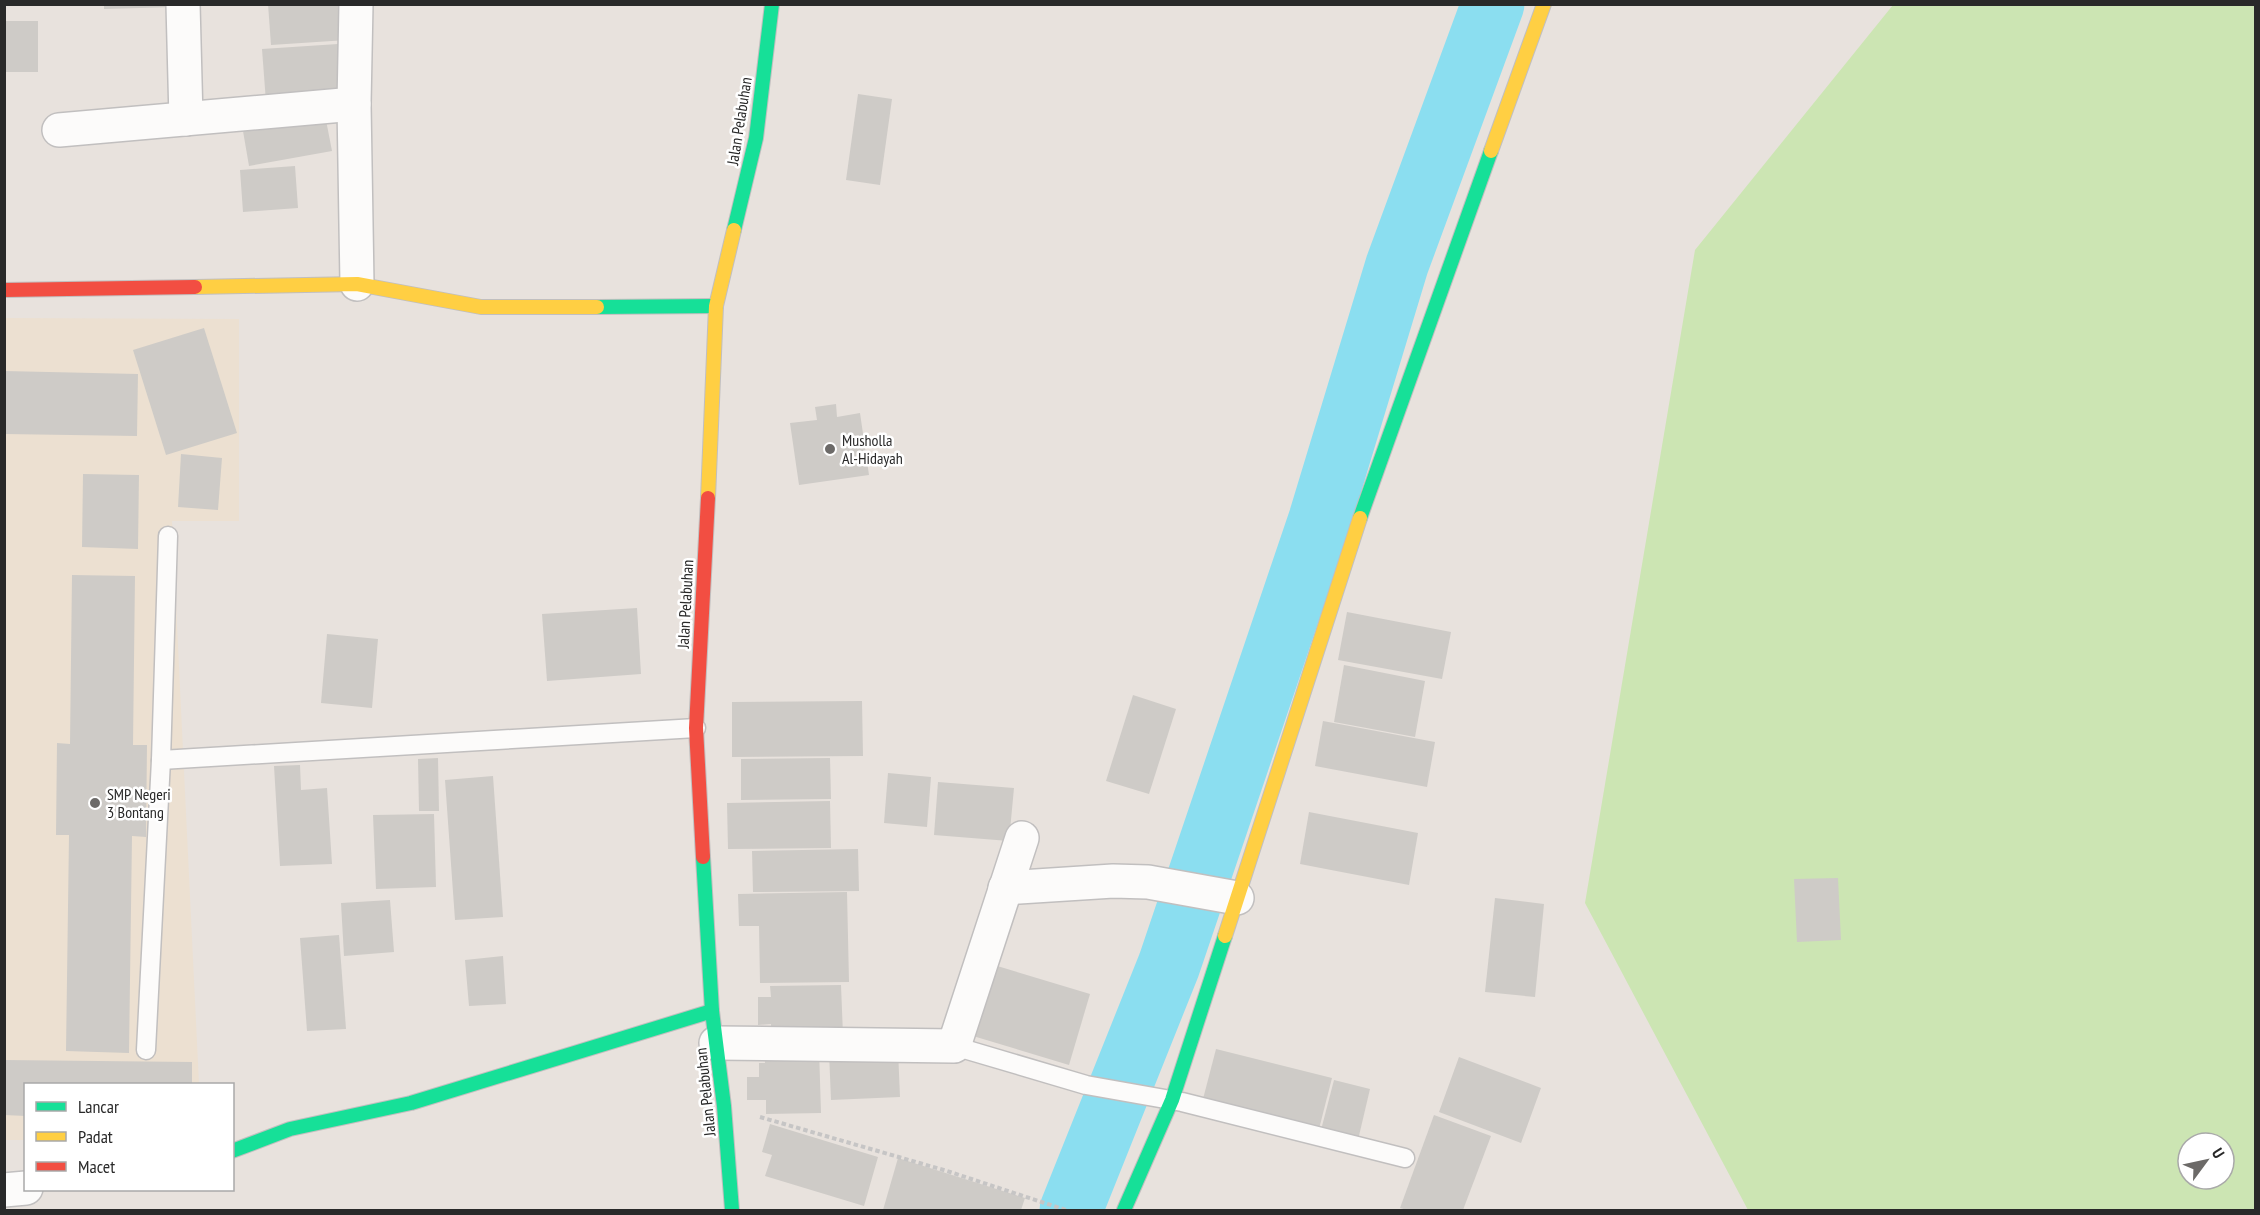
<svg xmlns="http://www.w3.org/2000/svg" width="2260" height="1215" font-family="'PT Sans Narrow',sans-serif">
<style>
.education{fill:#ece0d1}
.green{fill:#cce5b3;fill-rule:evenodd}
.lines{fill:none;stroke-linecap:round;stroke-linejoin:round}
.river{stroke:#8bdef0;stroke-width:63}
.building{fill:#cecbc7}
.lane-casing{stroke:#c1bfbf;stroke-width:21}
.street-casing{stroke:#c1bfbf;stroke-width:36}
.fast-casing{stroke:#c1bfbf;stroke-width:16}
.slow-casing{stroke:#c1bfbf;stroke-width:16}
.jam-casing{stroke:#c1bfbf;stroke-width:16}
.path{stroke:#c6c5c5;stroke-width:4;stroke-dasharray:4.5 3;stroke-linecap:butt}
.lane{stroke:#fcfbfa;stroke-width:18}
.street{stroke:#fcfbfa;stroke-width:33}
.fast{stroke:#16e098;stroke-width:14}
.slow{stroke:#ffcf43;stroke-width:14}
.jam{stroke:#f24e42;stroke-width:14}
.poi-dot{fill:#6c6a68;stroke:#fff;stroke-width:2}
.labels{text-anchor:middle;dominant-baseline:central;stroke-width:5;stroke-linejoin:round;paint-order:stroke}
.street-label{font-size:16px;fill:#292929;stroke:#fff}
.poi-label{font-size:16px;fill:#292929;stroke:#fff;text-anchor:start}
</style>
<rect width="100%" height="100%" fill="#e8e2dd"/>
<polygon class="education" points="4,318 239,319 239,521 172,521 199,1084 26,1084 25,1140 4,1140"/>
<path class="green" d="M1893,5H2255V1210H1748L1585,903L1695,250ZM2188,1143H2224V1179H2188Z"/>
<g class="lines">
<polyline class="river" points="1071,1210 1169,965 1320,519 1397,265 1493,4"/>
</g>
<g class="building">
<polygon points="104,4 175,4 175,7 104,9"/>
<polygon points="268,4 344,4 347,40 271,45"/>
<rect x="4" y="21" width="34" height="51"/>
<polygon points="338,44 342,97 266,102 262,49"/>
<polygon points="858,94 892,99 880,185 846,180"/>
<polygon points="325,115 332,151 249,166 243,131"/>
<polygon points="295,166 298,208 243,212 240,170"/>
<polygon points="204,328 237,433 166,455 133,350"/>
<polygon points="4,371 138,374 137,436 4,434"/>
<polygon points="836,404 837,417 860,413 869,475 799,485 790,423 817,420 815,407"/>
<polygon points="181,454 222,458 218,510 178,507"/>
<polygon points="83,474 139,475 138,549 82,547"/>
<polygon points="72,575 135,576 133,745 147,745 146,837 132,836 129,1053 66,1051 69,835 56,835 57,743 70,744"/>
<polygon points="637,608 641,674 547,681 542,614"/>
<polygon points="1347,612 1451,632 1442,679 1338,660"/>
<polygon points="327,634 378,639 372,708 321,703"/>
<polygon points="1344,665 1425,681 1415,737 1334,722"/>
<polygon points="1133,695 1176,709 1149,794 1106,781"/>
<polygon points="862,701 863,756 732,757 732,702"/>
<polygon points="1323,721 1435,742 1427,787 1315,766"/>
<polygon points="438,758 439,811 419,811 418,759"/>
<polygon points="830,758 831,799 741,800 741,759"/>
<polygon points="300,765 301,790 327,788 332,864 280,866 274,766"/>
<polygon points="888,773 931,777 927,827 884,823"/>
<polygon points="493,776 503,917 455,920 445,780"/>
<polygon points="938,782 1014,788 1009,841 934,835"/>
<polygon points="830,801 831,848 728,849 727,803"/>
<polygon points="1309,812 1418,833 1409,885 1300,864"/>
<polygon points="434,814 436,887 376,889 373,815"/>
<polygon points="858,849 859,891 753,892 752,851"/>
<polygon points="1838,878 1841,940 1797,942 1794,879"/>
<polygon points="847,892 849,982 760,983 759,926 739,926 738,894"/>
<polygon points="1495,898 1544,904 1535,997 1485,992"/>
<polygon points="390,900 394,952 344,956 341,903"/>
<polygon points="339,935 346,1029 307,1031 300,938"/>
<polygon points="503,956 506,1004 469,1006 465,960"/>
<polygon points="994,965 1090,994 1069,1065 973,1036"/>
<polygon points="841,985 843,1035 771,1037 771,1024 758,1025 758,997 771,997 770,986"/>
<polygon points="819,1049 821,1113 766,1114 766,1100 747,1100 747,1077 759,1077 759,1063 765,1063 764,1050"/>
<polygon points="1216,1049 1332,1078 1319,1129 1203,1099"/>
<polygon points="898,1050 900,1097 831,1100 829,1052"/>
<polygon points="1459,1057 1541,1088 1521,1143 1439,1112"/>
<polygon points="4,1060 192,1062 192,1084 26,1084 26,1116 4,1115"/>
<polygon points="1334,1080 1370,1089 1358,1140 1321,1130"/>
<polygon points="1434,1115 1491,1136 1463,1210 1407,1210 1400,1208"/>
<polygon points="770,1124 878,1157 864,1206 765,1176 772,1155 762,1152"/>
<polygon points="898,1158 1025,1198 1021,1210 883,1210"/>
</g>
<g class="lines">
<defs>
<g id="lane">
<polyline points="161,760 696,728"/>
<polyline points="954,1046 1086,1085 1182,1102 1405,1158"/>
<polyline points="146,1050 161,760 168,536"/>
</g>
<g id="street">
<polyline points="183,4 186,119"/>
<polyline points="356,4 354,104 357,284"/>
<polyline points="59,130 354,104"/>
<polyline points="1005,888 1113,881 1148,882 1237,898"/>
<polyline points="716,1043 954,1046 1022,838"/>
<polyline points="4,1190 26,1188"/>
</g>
<g id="fast">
<polyline points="734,230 756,138 772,4"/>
<polyline points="597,307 716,306"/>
<polyline points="1360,518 1491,151"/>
<polyline points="703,857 712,1011 724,1106 732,1210"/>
<polyline points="232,1151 290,1129 411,1103 712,1011"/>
<polyline points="1124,1210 1172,1100 1225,936"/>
</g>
<g id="slow">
<polyline points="1491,151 1544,4"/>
<polyline points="195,287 357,284 481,307 597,307"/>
<polyline points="708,498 716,306 734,230"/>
<polyline points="1225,936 1360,518"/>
</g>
<g id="jam">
<polyline points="4,290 195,287"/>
<polyline points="703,857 696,728 708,498"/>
</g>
</defs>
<use href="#lane" class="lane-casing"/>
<use href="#street" class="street-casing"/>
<use href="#fast" class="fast-casing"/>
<use href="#slow" class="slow-casing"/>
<use href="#jam" class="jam-casing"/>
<polyline class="path" points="760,1117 947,1171 1066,1210"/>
<use href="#lane" class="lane"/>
<use href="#street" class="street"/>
<use href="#fast" class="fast"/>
<use href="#slow" class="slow"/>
<use href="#jam" class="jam"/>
</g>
<g class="poi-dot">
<circle cx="830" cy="449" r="6"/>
<circle cx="95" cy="803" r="6"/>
</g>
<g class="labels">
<g class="street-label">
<text transform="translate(739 121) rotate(-81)">Jalan Pelabuhan</text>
<text transform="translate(685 604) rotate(-87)">Jalan Pelabuhan</text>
<text transform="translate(705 1092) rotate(-96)">Jalan Pelabuhan</text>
</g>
<g class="poi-label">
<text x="842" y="440">Musholla<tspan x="842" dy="18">Al-Hidayah</tspan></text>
<text x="107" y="794">SMP Negeri<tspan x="107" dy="18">3 Bontang</tspan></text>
</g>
</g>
<rect width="2260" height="1215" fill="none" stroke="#292929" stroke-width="12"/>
<rect x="24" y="1083" width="210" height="108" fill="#ffffff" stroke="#a9a9a9" stroke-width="1.5"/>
<rect x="36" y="1102" width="30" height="9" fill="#16e098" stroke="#a9a9a9" stroke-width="1.5"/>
<text x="78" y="1113" font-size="18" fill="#292929">Lancar</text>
<rect x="36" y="1132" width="30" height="9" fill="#ffcf43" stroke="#a9a9a9" stroke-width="1.5"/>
<text x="78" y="1143" font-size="18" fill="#292929">Padat</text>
<rect x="36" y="1162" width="30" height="9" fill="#f24e42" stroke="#a9a9a9" stroke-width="1.5"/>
<text x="78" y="1173" font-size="18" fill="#292929">Macet</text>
<g transform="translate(2206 1161) rotate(57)"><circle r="28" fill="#ffffff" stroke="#a9a9a9" stroke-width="1.5"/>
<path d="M0-4.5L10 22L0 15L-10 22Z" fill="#6c6a68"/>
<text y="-9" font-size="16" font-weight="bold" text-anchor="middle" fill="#292929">U</text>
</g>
</svg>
